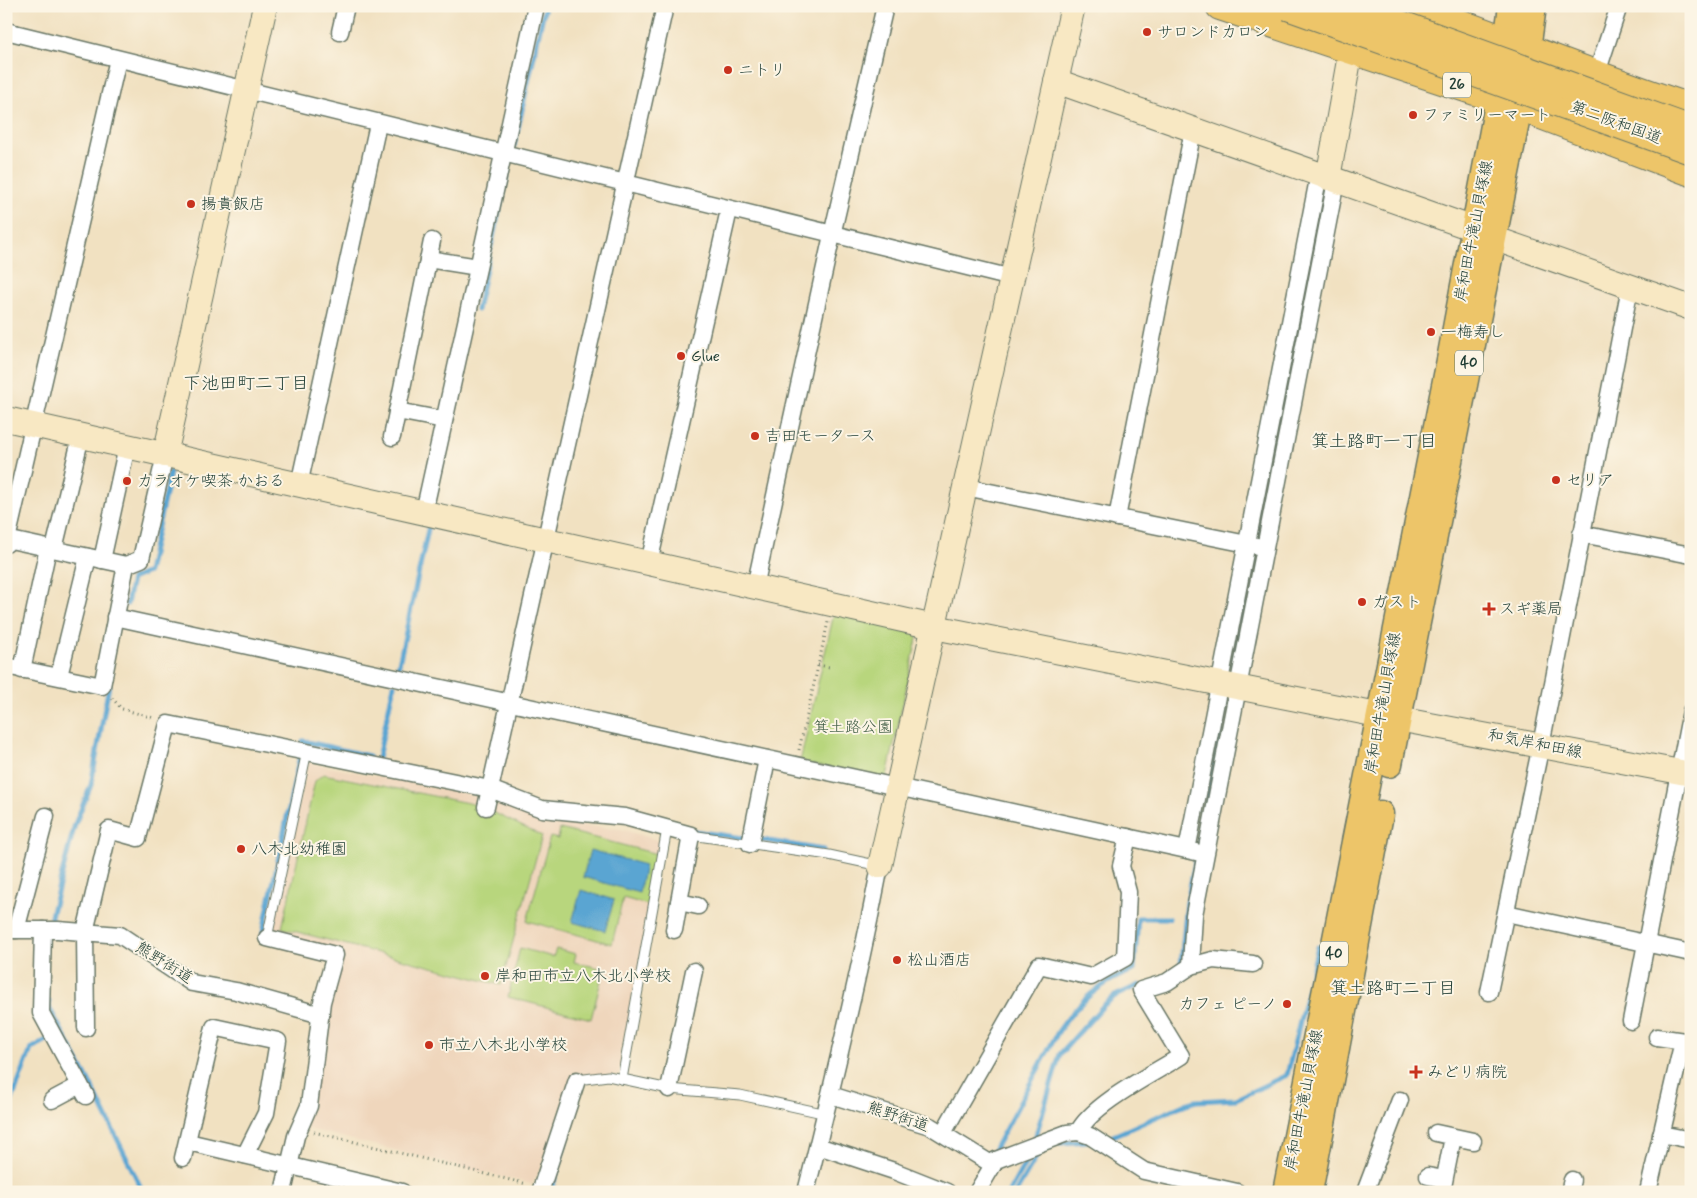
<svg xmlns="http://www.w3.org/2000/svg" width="1697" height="1198" font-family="Mynerve,'Klee One',sans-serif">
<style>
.built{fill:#efd6bc}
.green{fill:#b8d67d;stroke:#6c8a58}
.water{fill:#5aa5d2;stroke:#3c7183}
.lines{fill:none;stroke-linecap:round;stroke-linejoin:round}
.stream{stroke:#5aa5d2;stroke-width:5}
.lane-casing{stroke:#687665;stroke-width:11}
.street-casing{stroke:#687665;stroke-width:19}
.secondary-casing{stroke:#687665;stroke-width:26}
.primary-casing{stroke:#687665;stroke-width:29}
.highway-casing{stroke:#687665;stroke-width:30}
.path{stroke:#687665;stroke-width:3;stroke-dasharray:1 4;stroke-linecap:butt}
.lane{stroke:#fff;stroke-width:9}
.street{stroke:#fff;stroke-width:16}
.secondary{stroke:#f8e8c3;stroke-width:24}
.primary{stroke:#edc569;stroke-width:26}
.highway{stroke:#edc569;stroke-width:28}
.highway-bridge-casing{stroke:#687665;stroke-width:30;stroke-linecap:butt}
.highway-bridge{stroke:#edc569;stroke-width:28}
.poi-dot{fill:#c8321e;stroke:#fcf5e5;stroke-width:2}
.labels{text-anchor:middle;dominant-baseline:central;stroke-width:4;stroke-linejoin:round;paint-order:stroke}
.shield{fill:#fcf5e5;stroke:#617469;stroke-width:1}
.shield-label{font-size:15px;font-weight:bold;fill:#1f3d34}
.poi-label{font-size:16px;fill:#1f3d34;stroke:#fcf5e5;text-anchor:start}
.street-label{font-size:16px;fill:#1f3d34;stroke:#fcf5e5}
.park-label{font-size:16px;fill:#3e5c43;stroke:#fcf5e5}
.neighbourhood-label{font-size:18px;fill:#1f3d34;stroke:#fcf5e5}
</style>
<rect width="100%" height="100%" fill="#fcf5e5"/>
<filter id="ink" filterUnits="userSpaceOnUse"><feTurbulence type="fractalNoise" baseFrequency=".02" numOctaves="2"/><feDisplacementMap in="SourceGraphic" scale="10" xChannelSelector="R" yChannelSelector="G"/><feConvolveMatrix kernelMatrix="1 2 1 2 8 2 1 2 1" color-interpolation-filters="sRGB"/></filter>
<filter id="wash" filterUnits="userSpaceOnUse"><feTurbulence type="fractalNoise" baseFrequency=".0096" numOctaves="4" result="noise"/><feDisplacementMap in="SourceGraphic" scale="20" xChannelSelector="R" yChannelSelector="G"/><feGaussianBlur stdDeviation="1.12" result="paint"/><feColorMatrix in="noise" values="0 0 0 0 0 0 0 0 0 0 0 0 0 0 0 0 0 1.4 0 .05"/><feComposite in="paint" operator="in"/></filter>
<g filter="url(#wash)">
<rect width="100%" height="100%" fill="#f1e1c1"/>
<polygon class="built" points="308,763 493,799 543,823 620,829 661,841 619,1075 571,1077 545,1159 532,1184 305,1128 341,950 271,932"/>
<g class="green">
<polygon points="835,609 918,634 887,776 883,780 800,762"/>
<polygon points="323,774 478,805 542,836 501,985 282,928 315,781"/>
<polygon points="560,829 657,854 648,905 623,898 612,944 527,921 550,837 558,839"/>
<polygon points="520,948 553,957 556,949 576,954 574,962 604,969 591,1019 508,997"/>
</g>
<g class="water">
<polygon points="590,850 645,865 639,893 583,877"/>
<polygon points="581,890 614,900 605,931 572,922"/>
</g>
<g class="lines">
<g class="stream">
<polyline points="6,24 11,6"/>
<polyline points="514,146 545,6"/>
<polyline points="477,310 508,170"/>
<polyline points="127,604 132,579 148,572 170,472"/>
<polyline points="1233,665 1324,195"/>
<polyline points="397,673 429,525"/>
<polyline points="378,758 394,685"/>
<polyline points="693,831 744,838"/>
<polyline points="757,839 823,850"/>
<polyline points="51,926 51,916 75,824 91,785 109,685"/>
<polyline points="269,933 263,932 303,741 369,756"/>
<polyline points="1178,968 1181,964 1187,903 1226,703"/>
<polyline points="49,1002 49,1007 95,1093 143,1192"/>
<polyline points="6,1116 31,1049 50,1038"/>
<polyline points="1104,1140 1186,1104 1196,1101 1236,1099 1287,1075 1318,947"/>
<polyline points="1034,1142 1060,1054 1104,1005 1115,996 1139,985"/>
<polyline points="1061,1143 1087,1141"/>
<path d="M991,1156L1058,1032C1078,1002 1100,982 1134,970L1138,918H1169"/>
<polyline points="551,1192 565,1142"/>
<polyline points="1009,1192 1032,1151"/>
<polyline points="1016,1192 1041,1149"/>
</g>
</g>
</g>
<g filter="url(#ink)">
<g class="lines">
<defs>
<g id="lane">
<polyline points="691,835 829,855 880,866"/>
<polyline points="267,938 307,751"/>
<polyline points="622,1079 667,829"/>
<polyline points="577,1080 608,1076 669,1089 740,1095 827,1114"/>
</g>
<g id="street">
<polyline points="6,31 1012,278"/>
<polyline points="340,32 346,6"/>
<polyline points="1596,76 1619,6"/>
<polyline points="428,259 478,267"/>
<polyline points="397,411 444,420"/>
<polyline points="392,437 432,241"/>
<polyline points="299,485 378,124"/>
<polyline points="965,487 1257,546"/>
<polyline points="424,512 536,6"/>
<polyline points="1117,518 1193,130"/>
<polyline points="1581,534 1691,555"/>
<polyline points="6,539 126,565"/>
<polyline points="6,544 118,59"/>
<polyline points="54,549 81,436"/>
<polyline points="102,560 127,446"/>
<polyline points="649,563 729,210"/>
<polyline points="755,587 832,235 885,6"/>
<polyline points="115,617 1205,854"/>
<polyline points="6,666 102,686 126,565 141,559 165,455"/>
<polyline points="22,670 48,548"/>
<polyline points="59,676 88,557"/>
<polyline points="486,807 665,6"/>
<polyline points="750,844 767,759"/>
<polyline points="1187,850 1319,174"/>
<polyline points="679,902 698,906"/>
<polyline points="1506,913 1691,953"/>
<polyline points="6,930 58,930 120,935 192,983 236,991 321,1015"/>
<polyline points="16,930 46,816"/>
<polyline points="43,930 41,1013 86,1096"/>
<polyline points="267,938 335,955 322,1002 309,1106 296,1136 283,1192"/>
<polyline points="1253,964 1213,960 1191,966 1194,915 1336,181"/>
<polyline points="1489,992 1541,745 1630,287"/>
<polyline points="1631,1021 1691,711"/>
<polyline points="86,1028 85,932 109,830 138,838 168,724 490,789 542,809 625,817 691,835 674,930"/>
<polyline points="1657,1037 1691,1042"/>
<polyline points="669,1089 694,971"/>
<polyline points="831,1095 930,1126 993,1165"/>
<polyline points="52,1100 80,1085"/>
<path d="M1078,1132C1093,1103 1153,1074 1181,1056L1141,990L1167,982L1191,966"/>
<polyline points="943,1133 1039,965 1091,977 1125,958 1128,892 1121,866 1128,837"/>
<polyline points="1436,1133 1473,1141"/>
<polyline points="1661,1134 1691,1140"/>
<polyline points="188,1142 402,1192"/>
<polyline points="818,1146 894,1171 947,1192"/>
<polyline points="183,1158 214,1027 278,1041 266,1113 245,1155"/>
<polyline points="1428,1176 1444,1179"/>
<polyline points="540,1192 577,1080"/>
<path d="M806,1192C833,1084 859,976 880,866"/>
<polyline points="977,1192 996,1160 1067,1133 1078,1132 1090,1136 1144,1171 1237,1192"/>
<polyline points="1365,1192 1400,1100"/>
<polyline points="1442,1192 1453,1137"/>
<polyline points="1569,1192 1572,1180"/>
<polyline points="1648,1192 1683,1041"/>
</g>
<g id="secondary">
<polyline points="1056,81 1474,229"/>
<polyline points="1328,178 1351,49"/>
<polyline points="1493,238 1691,308"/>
<polyline points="6,419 934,627 1398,719 1691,774"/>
<polyline points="165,455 265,6"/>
<polyline points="880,866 1073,6"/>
</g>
<g id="primary">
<polyline points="1389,764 1519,107 1533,6"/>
<polyline points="1286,1192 1450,360 1499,99 1512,6"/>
<polyline points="1309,1192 1380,814"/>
</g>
<g id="highway">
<polyline points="1220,6 1499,99 1691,172"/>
<path d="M1412,6C1505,39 1597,77 1691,108"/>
</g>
</defs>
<use href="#lane" class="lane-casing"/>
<use href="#street" class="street-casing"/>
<use href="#secondary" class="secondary-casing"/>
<use href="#primary" class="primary-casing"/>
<use href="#highway" class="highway-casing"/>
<g class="path">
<polyline points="818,665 829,667"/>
<polyline points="112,698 122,709 154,718"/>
<polyline points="799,750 828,622"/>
<polyline points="314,1132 527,1184"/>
</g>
<use href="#lane" class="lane"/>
<use href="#street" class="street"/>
<use href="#secondary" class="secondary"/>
<use href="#primary" class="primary"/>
<use href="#highway" class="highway"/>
<defs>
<g id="highway-bridge">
<polyline points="1288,6 1691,150"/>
<polyline points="1349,6 1691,130"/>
</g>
</defs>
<use href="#highway-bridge" class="highway-bridge-casing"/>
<use href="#highway-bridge" class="highway-bridge"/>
</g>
</g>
<g class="poi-dot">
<circle cx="1147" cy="32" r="5"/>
<circle cx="728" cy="70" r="5"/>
<circle cx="1413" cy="115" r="5"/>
<circle cx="191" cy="204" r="5"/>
<circle cx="1431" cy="332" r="5"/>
<circle cx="681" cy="356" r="5"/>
<circle cx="755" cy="436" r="5"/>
<circle cx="1556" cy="480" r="5"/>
<circle cx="127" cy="481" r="5"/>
<circle cx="1362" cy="602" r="5"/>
<path d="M1486.5 601.5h5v5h5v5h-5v5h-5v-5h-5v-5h5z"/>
<circle cx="241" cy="849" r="5"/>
<circle cx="897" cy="960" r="5"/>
<circle cx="485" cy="976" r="5"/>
<circle cx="1287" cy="1004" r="5"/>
<circle cx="429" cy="1045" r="5"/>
<path d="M1413.5 1064.5h5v5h5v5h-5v5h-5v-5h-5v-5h5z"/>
</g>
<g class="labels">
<g class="shield">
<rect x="1443" y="72.5" width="28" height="25" rx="4"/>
<rect x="1455" y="350.5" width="28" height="25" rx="4"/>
<rect x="1320" y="941.5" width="28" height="25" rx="4"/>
</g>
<g class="shield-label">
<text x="1457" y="85">26</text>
<text x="1469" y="363">40</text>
<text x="1334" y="954">40</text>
</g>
<g class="poi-label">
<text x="1157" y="32">サロンドカロン</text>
<text x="738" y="70">ニトリ</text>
<text x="1423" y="115">ファミリーマート</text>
<text x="201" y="204">揚貴飯店</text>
<text x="1441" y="332">一梅寿し</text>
<text x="691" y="356">Glue</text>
<text x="765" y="436">吉田モータース</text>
<text x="1566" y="480">セリア</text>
<text x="137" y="481">カラオケ喫茶 かおる</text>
<text x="1372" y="602">ガスト</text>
<text x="1499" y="609">スギ薬局</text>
<text x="251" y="849">八木北幼稚園</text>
<text x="907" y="960">松山酒店</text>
<text x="495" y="976">岸和田市立八木北小学校</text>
<text x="1277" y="1004" text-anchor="end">カフェ ピーノ</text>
<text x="439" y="1045">市立八木北小学校</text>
<text x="1427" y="1072">みどり病院</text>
</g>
<g class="street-label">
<text transform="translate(1616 123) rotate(20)">第二阪和国道</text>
<text transform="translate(1474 231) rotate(-79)">岸和田牛滝山貝塚線</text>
<text transform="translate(1383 703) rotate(-80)">岸和田牛滝山貝塚線</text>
<text transform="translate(1535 744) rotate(11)">和気岸和田線</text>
<text transform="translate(164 963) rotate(32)">熊野街道</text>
<text transform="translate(1304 1100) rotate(-79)">岸和田牛滝山貝塚線</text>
<text transform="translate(898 1117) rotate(18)">熊野街道</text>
</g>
<g class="park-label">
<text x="853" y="727">箕土路公園</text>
</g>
<g class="neighbourhood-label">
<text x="246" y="384">下池田町二丁目</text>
<text x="1374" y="442">箕土路町一丁目</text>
<text x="1393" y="989">箕土路町二丁目</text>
</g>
</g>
<rect width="1697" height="1198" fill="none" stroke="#fcf5e5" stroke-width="25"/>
</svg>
